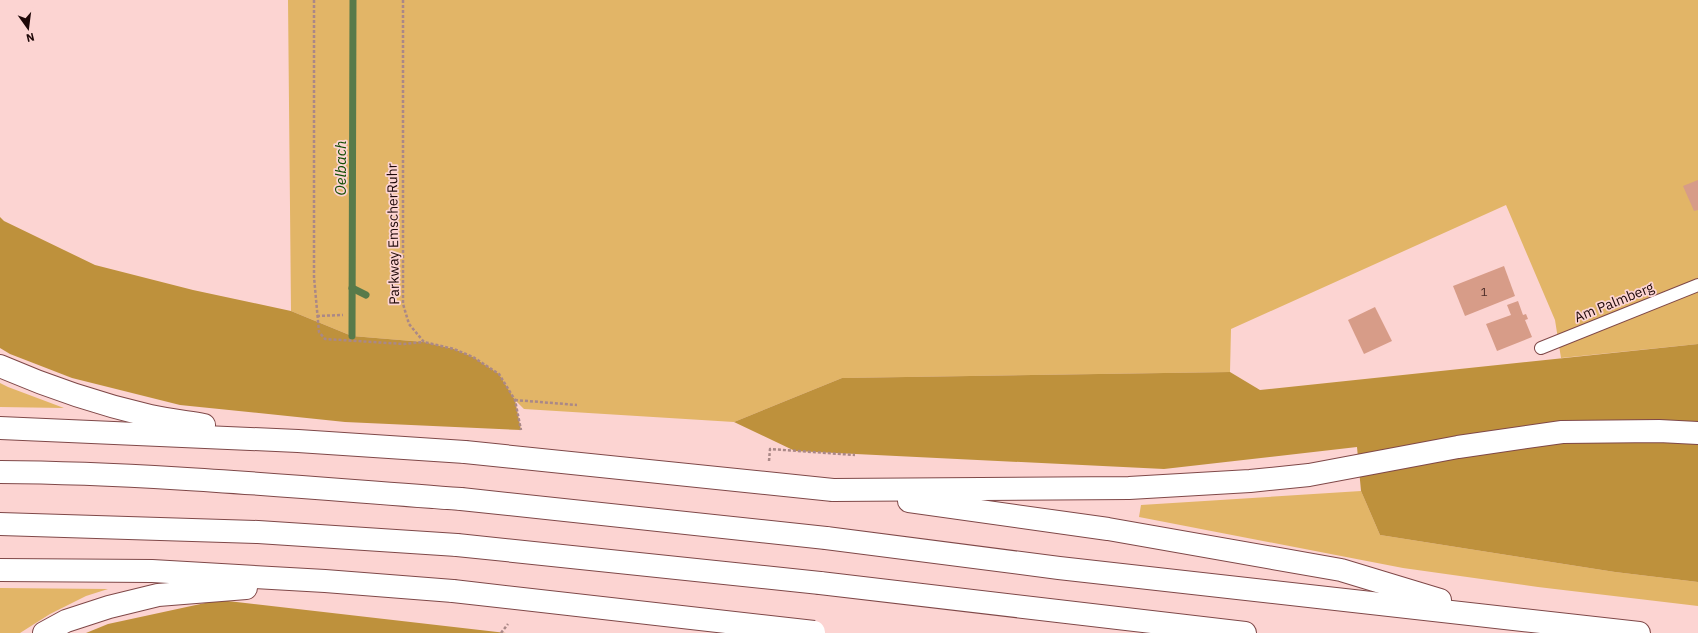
<svg xmlns="http://www.w3.org/2000/svg" width="1698" height="633" font-family="'IBM Plex Sans',sans-serif">
<style>
.green{fill:#e2b567}
.forest{fill:#be913c}
.lines{fill:none;stroke-linecap:round;stroke-linejoin:round}
.stream{stroke:#587a4a;stroke-width:7}
.building{fill:#d79c88}
.lane-casing{stroke:#7f4848;stroke-width:14}
.highway-casing{stroke:#7f4848;stroke-width:24}
.path{stroke:#aa8887;stroke-width:2.5;stroke-dasharray:3 2;stroke-linecap:butt}
.lane{stroke:#fff;stroke-width:12}
.highway{stroke:#fff;stroke-width:22}
.highway-bridge-casing{stroke:#7f4848;stroke-width:24;stroke-linecap:butt}
.highway-bridge{stroke:#fff;stroke-width:22}
.labels{text-anchor:middle;dominant-baseline:central;stroke-width:3.5;stroke-linejoin:round;paint-order:stroke}
.number-label{font-size:12px;fill:#4c2d28}
.street-label{font-size:14px;fill:#1e0808;stroke:#fcd4d2}
.water-label{font-size:15px;font-style:italic;fill:#154f06;stroke:#fcd4d2}
</style>
<rect width="100%" height="100%" fill="#fcd4d2"/>
<g class="green">
<polygon points="288,0 1698,0 1698,344 1561,358 1555,320 1506,205 1231,329 1230,372 842,378 734,422 524,409 515,400 499,374 473,357 454,349 424,342 352,336 291,311"/>
<polygon points="0,383 8,387 64,408 0,407"/>
<polygon points="1361,491 1380,535 1615,572 1698,582 1698,606 1538,587 1403,568 1139,517 1141,505"/>
<polygon points="0,588 108,589 86,596 50,614 20,633 0,633"/>
</g>
<g class="forest">
<polygon points="0,217 4,221 95,265 193,290 291,311 352,336 424,342 454,349 473,357 499,374 515,400 521,430 345,422 180,405 72,378 10,354 0,348"/>
<polygon points="1698,344 1698,582 1615,572 1380,535 1361,491 1357,447 1164,469 795,451 734,422 842,378 1230,372 1260,390"/>
<polygon points="219,600 506,633 86,633 108,624"/>
</g>
<g class="lines">
<g class="stream">
<polyline points="352,288 366,295"/>
<polyline points="352,336 353,0"/>
</g>
</g>
<g class="building">
<polygon points="1698,180 1698,210 1694,211 1683,186"/>
<polygon points="1504,266 1515,296 1465,316 1453,286"/>
<polygon points="1518,301 1523,315 1526,314 1528,319 1525,320 1532,337 1497,351 1486,324 1511,315 1507,305"/>
<polygon points="1375,307 1392,341 1364,354 1348,320"/>
</g>
<g class="lines">
<defs>
<polyline id="lane" points="1541,348 1698,285"/>
<g id="highway">
<path d="M0,366C48,387 99,404 150,416C168,420 186,422 204,425"/>
<polyline points="0,428 298,441 465,452"/>
<path d="M0,472C154,473 307,488 461,499"/>
<polyline points="833,490 1129,488 1250,481 1309,475 1458,447 1562,432 1659,431 1698,433"/>
<polyline points="909,501 1108,529 1341,570 1440,600"/>
<polyline points="0,524 258,532 457,545"/>
<polyline points="826,538 1059,568 1639,633"/>
<polyline points="0,570 152,571 325,581 453,591"/>
<polyline points="820,583 1245,633"/>
<polyline points="44,633 66,621 109,607 158,595 246,588"/>
</g>
</defs>
<use href="#lane" class="lane-casing"/>
<use href="#highway" class="highway-casing"/>
<g class="path">
<polyline points="314,0 314,277 319,332 325,339 404,344 424,342"/>
<polyline points="403,0 403,304 409,324 424,342 454,349 473,357 499,374 515,400 521,430"/>
<polyline points="317,316 343,315"/>
<polyline points="515,400 577,405"/>
<polyline points="769,461 770,449 855,455"/>
<polyline points="501,633 508,624"/>
</g>
<use href="#lane" class="lane"/>
<use href="#highway" class="highway"/>
<defs>
<g id="highway-bridge">
<polyline points="465,452 833,490"/>
<polyline points="461,499 826,538"/>
<polyline points="457,545 820,583"/>
<polyline points="453,591 814,632"/>
</g>
</defs>
<use href="#highway-bridge" class="highway-bridge-casing"/>
<use href="#highway-bridge" class="highway-bridge"/>
</g>
<g class="labels">
<g class="number-label">
<text x="1484" y="291">1</text>
</g>
<g class="street-label">
<text transform="translate(393 234) rotate(-91)">Parkway EmscherRuhr</text>
<text transform="translate(1614 302) rotate(-22)">Am Palmberg</text>
</g>
<g class="water-label">
<text transform="translate(340 168) rotate(-90)">Oelbach</text>
</g>
</g>
<g transform="translate(28 28) rotate(166)" stroke="#fcd4d2" stroke-width="3" paint-order="stroke">
<path d="M0-3L7 15L0 10L-7 15Z" fill="#1e0808"/>
<text y="-6" font-size="11" font-weight="bold" text-anchor="middle" fill="#1e0808">N</text>
</g>
</svg>
